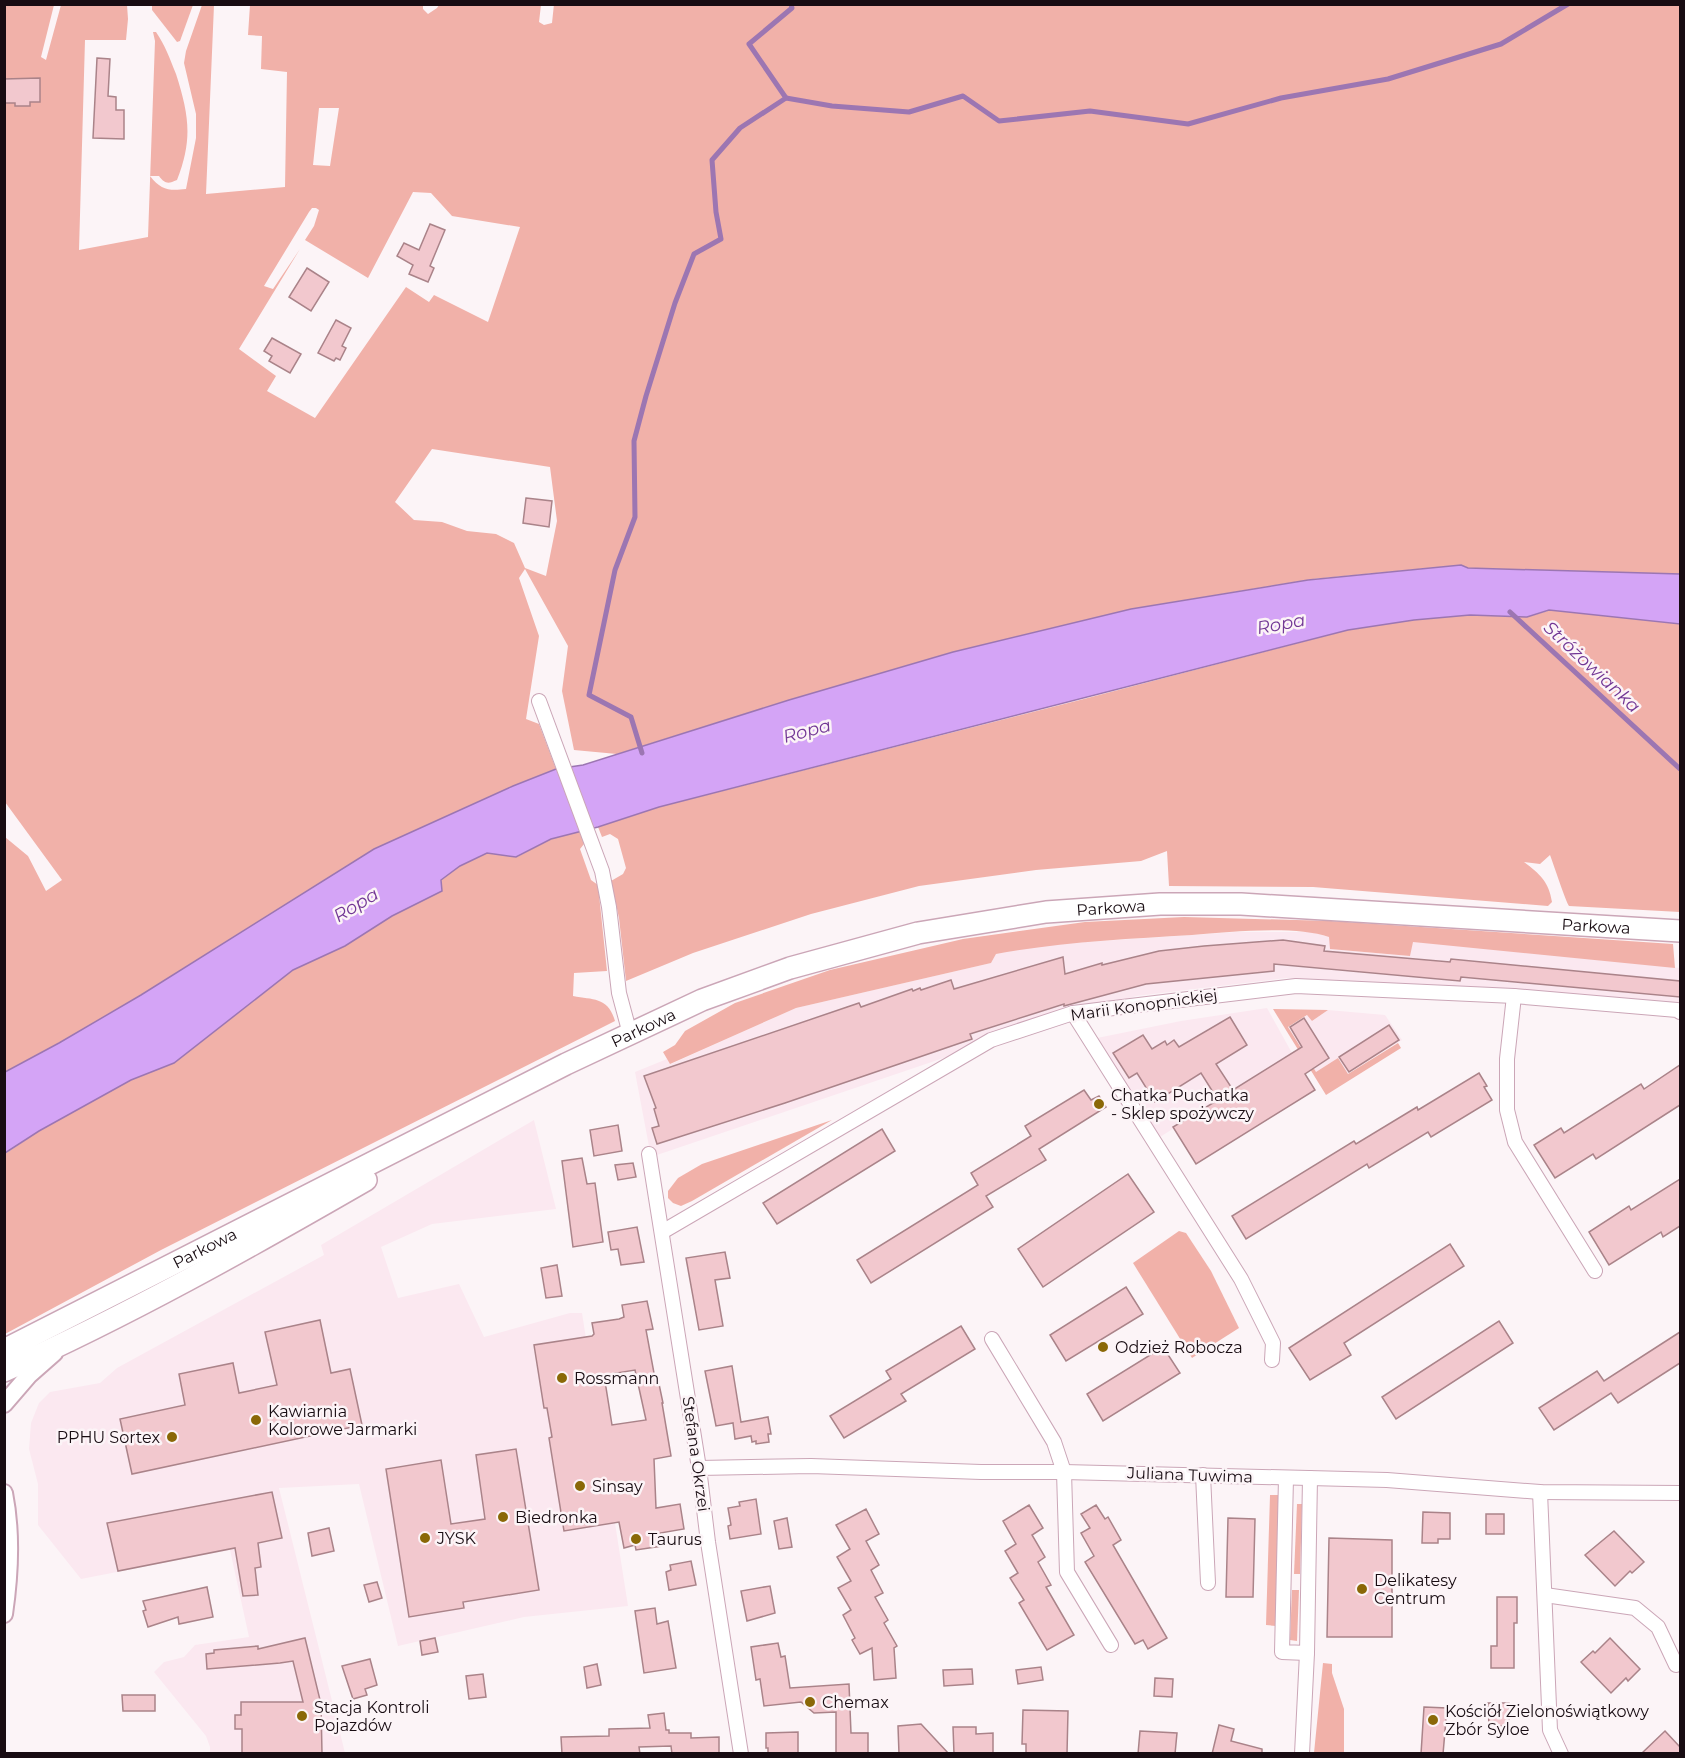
<svg xmlns="http://www.w3.org/2000/svg" width="1685" height="1758" font-family="Montserrat,sans-serif">
<style>
.built{fill:#fbe8f0}
.green{fill:#f1b1a9;fill-rule:evenodd}
.water{fill:#d4a4f6;stroke:#9c76b2;stroke-width:1.5}
.lines{fill:none;stroke-linecap:round;stroke-linejoin:round}
.stream{stroke:#9c76b2;stroke-width:5}
.building{fill:#f2c8ce;stroke:#aa8389;stroke-width:1.5;fill-rule:evenodd}
.minor-casing{stroke:#cba6b7;stroke-width:16}
.tertiary-casing{stroke:#cba6b7;stroke-width:20}
.primary-casing{stroke:#cba6b7;stroke-width:24}
.minor{stroke:#fff;stroke-width:14}
.tertiary{stroke:#fff;stroke-width:16}
.primary{stroke:#fff;stroke-width:21}
.poi-dot{fill:#8a6807;stroke:#fcf4f7;stroke-width:2}
.labels{text-anchor:middle;dominant-baseline:central;stroke-width:5;stroke-linejoin:round;paint-order:stroke}
.street-label{font-size:16px;fill:#180c12;stroke:#fcf4f7}
.poi-label{font-size:16px;fill:#180c12;stroke:#fcf4f7;text-anchor:start}
.water-label{font-size:18px;font-style:italic;fill:#723795;stroke:#fcf4f7}
</style>
<rect width="100%" height="100%" fill="#fcf4f7"/>
<g class="built">
<polygon points="1236,932 1313,932 1329,937 1331,949 1410,956 1412,941 1680,968 1680,1005 1286,978 1136,996 973,1048 651,1157 635,1072 667,1059 671,1064 796,1008 991,963 996,954 1042,945"/>
<polygon points="1267,1008 1292,1053 1160,1137 1097,1038 1181,1021"/>
<polygon points="1328,1010 1385,1015 1402,1040 1348,1074 1316,1073 1288,1027 1308,1015 1312,1021"/>
<polygon points="534,1120 556,1209 432,1224 381,1247 398,1298 459,1284 484,1337 570,1313 582,1313 628,1606 524,1617 398,1646 359,1484 279,1488 345,1753 210,1753 210,1747 206,1736 154,1672 164,1662 184,1657 195,1645 249,1637 230,1550 81,1579 38,1525 38,1484 29,1449 31,1423 39,1403 50,1392 100,1383 117,1368 324,1255 321,1245"/>
</g>
<g class="green">
<path d="M554,4L1680,5V574L1468,568L1461,565L1313,579L1131,609L953,652L789,700L617,754L574,750L562,691L568,646L525,569L519,578L539,636L526,719L539,724L556,769L513,786L447,817L59,1043L5,1072V837L28,856L46,891L62,880L5,802L4,5H54L41,57L46,60L61,5H127L128,19L126,40H85L79,250L148,237L155,41L153,32H156C165,45 170,59 176,74C189,115 193,139 177,180C168,184 165,184 159,176H150C161,190 169,191 186,189L196,138V114L184,63L186,51L202,5H214L206,194L285,187L287,72L261,69L262,36L248,35L250,5H427L423,6V9L428,14L437,8L439,5H541L539,22L544,25L552,23ZM319,108H339L330,166L313,165ZM413,192L431,193L452,216L520,227L488,322L434,295L429,302L406,287L315,418L267,391L276,376L239,349L300,249L273,289L264,286L309,212L312,208H316L319,210L314,226L305,240L368,278ZM432,449L550,467L557,521L546,576L525,568L514,543L496,534L467,531L442,522L414,520L395,502Z"/>
<polygon points="152,5 193,5 180,41 177,42 152,10"/>
<path d="M1551,610L1680,624V912L1569,906C1566,902 1553,863 1550,855L1540,864L1524,862C1540,874 1549,882 1552,902L1548,906L1313,887L1169,886L1167,851L1141,861L1036,870L919,886L811,914L693,953L626,981L619,918L611,881L623,874L626,868L618,839L610,834L602,837L598,827L659,807L1080,700L1348,630L1410,620L1470,615L1527,617Z"/>
<path d="M580,830L584,844L580,849L591,880L598,885L607,971L574,973L573,996C594,1000 608,997 615,1021L161,1250L5,1334V1154L39,1131L131,1080L174,1063L293,970L345,946L392,916L442,891L441,880L460,866L487,853L517,857L551,839Z"/>
<path d="M1184,917L1331,921L1673,944L1675,968L1413,942L1410,956L1330,949L1329,937C1295,925 1230,932 1192,935C1126,939 1061,942 996,954L991,963L796,1008L670,1064L663,1052L675,1045L685,1031L735,1003L830,970L963,939L1085,922Z"/>
<polygon points="1273,1009 1328,1010 1312,1021 1307,1015 1288,1027 1316,1072 1338,1058 1348,1074 1398,1043 1401,1048 1326,1095"/>
<polygon points="832,1120 692,1201 681,1206 673,1203 668,1198 668,1191 678,1178 702,1164"/>
<polygon points="1179,1231 1186,1233 1211,1271 1239,1328 1192,1358 1133,1263"/>
<polygon points="1270,1495 1279,1495 1276,1626 1266,1625"/>
<polygon points="1297,1504 1302,1504 1300,1574 1294,1574"/>
<polygon points="1292,1590 1299,1590 1297,1641 1290,1640"/>
<polygon points="1323,1663 1332,1664 1332,1673 1344,1709 1344,1753 1314,1753"/>
</g>
<polygon class="water" points="1461,565 1468,568 1680,574 1680,624 1549,610 1527,617 1470,615 1414,620 1348,630 659,807 598,827 551,839 516,857 487,853 460,866 441,880 442,891 392,916 345,946 293,970 174,1063 131,1080 39,1131 5,1153 5,1072 59,1043 141,995 374,849 513,786 556,769 583,765 789,700 953,652 1131,609 1308,580"/>
<g class="lines">
<g class="stream">
<polyline points="786,98 832,106 909,112 963,96 999,121 1090,111 1188,124 1281,98 1388,79 1501,44 1568,4"/>
<polyline points="1510,612 1680,769"/>
<polyline points="642,753 631,717 589,695 615,570 635,517 634,441 646,396 675,303 694,254 721,239 716,212 712,160 740,128 786,98 749,44 792,8 791,4"/>
</g>
</g>
<g class="building">
<polygon points="97,58 110,59 108,96 116,97 116,110 124,110 124,139 93,138"/>
<polygon points="40,78 40,102 30,102 30,106 15,106 15,103 4,103 4,79"/>
<polygon points="430,224 445,230 430,266 434,268 428,282 409,274 413,265 397,256 404,243 419,250"/>
<polygon points="307,268 329,282 311,311 289,297"/>
<polygon points="336,320 351,328 342,346 346,348 340,360 336,358 334,361 318,353"/>
<polygon points="272,338 301,354 290,373 269,361 272,356 264,351"/>
<polygon points="526,498 552,501 549,527 523,523"/>
<polygon points="1283,940 1325,946 1324,951 1450,962 1451,959 1680,981 1680,997 1461,977 1460,981 1274,964 1274,971 1146,984 1064,1006 1064,1004 970,1034 972,1039 785,1103 657,1144 652,1128 659,1126 654,1109 656,1108 644,1076 859,1003 861,1007 912,989 913,991 920,988 921,990 951,980 954,989 1063,957 1065,974 1102,963 1102,965 1159,951 1204,946"/>
<polygon points="1230,1017 1247,1045 1216,1064 1233,1090 1302,1047 1290,1027 1304,1018 1329,1058 1305,1074 1315,1090 1196,1164 1173,1127 1218,1100 1201,1073 1155,1102 1137,1073 1129,1078 1113,1053 1143,1035 1152,1049 1165,1041 1167,1045 1174,1040 1179,1047"/>
<polygon points="1389,1025 1399,1040 1349,1072 1339,1057"/>
<polygon points="1680,1065 1680,1105 1596,1159 1593,1154 1555,1178 1534,1145 1561,1128 1564,1133 1641,1084 1644,1089"/>
<polygon points="1479,1073 1487,1086 1484,1087 1492,1100 1431,1137 1428,1132 1369,1168 1367,1164 1246,1239 1232,1216 1354,1141 1356,1144 1417,1107 1418,1110"/>
<polygon points="1084,1090 1091,1100 1099,1096 1106,1107 1039,1149 1046,1160 986,1196 993,1207 871,1283 857,1260 978,1185 971,1173 1031,1136 1025,1126"/>
<polygon points="618,1125 622,1151 594,1156 590,1130"/>
<polygon points="882,1129 895,1151 777,1224 763,1203"/>
<polygon points="582,1158 587,1184 595,1183 603,1242 573,1247 562,1161"/>
<polygon points="633,1163 636,1177 618,1180 615,1165"/>
<polygon points="1128,1174 1154,1212 1043,1287 1018,1249"/>
<polygon points="1680,1179 1680,1226 1663,1237 1661,1232 1609,1265 1589,1232 1629,1206 1631,1210"/>
<polygon points="637,1227 644,1262 621,1265 618,1249 611,1250 608,1232"/>
<polygon points="1450,1244 1464,1266 1344,1343 1351,1355 1310,1380 1289,1348"/>
<polygon points="725,1252 730,1278 715,1280 723,1326 699,1330 686,1258"/>
<polygon points="557,1265 562,1296 546,1298 541,1268"/>
<polygon points="1126,1287 1143,1314 1066,1361 1050,1335"/>
<path d="M647,1301L653,1329L646,1330L656,1384H659L663,1403H662L671,1456L654,1459L656,1508L680,1504L684,1529L660,1533L662,1546L636,1550L635,1545L624,1548L619,1522L564,1531L549,1438L552,1437L547,1408H544L534,1345L592,1336L594,1334L592,1323L619,1319L624,1317L622,1305ZM635,1370L646,1420L612,1425L604,1375Z"/>
<polygon points="320,1320 331,1373 350,1369 362,1425 132,1474 120,1419 185,1405 179,1374 233,1363 239,1393 277,1385 265,1332"/>
<polygon points="1499,1321 1513,1343 1396,1419 1382,1397"/>
<polygon points="961,1326 975,1349 901,1394 906,1401 844,1438 830,1416 891,1379 886,1371"/>
<polygon points="1680,1332 1680,1363 1618,1403 1611,1393 1554,1430 1539,1408 1597,1371 1604,1381"/>
<polygon points="1163,1347 1180,1373 1103,1421 1087,1394"/>
<polygon points="732,1366 741,1422 768,1417 771,1434 768,1434 769,1442 756,1444 756,1441 752,1442 751,1436 735,1439 733,1423 716,1426 705,1371"/>
<polygon points="516,1449 539,1590 463,1602 464,1608 409,1617 386,1469 441,1460 451,1524 485,1519 476,1455"/>
<polygon points="272,1492 282,1538 258,1543 261,1567 255,1568 258,1595 243,1596 235,1548 118,1571 107,1523"/>
<polygon points="756,1499 761,1534 730,1539 728,1526 731,1525 728,1508 740,1506 739,1502"/>
<polygon points="1029,1505 1043,1528 1032,1535 1045,1557 1038,1562 1051,1585 1046,1587 1074,1635 1047,1650 1019,1603 1024,1600 1010,1578 1018,1573 1005,1551 1016,1544 1003,1521"/>
<polygon points="1096,1505 1105,1519 1108,1517 1121,1540 1113,1545 1167,1638 1148,1649 1143,1640 1135,1644 1085,1562 1094,1556 1081,1533 1090,1528 1081,1514"/>
<polygon points="866,1509 879,1534 866,1541 879,1565 871,1570 883,1593 875,1597 888,1620 884,1623 897,1646 894,1648 896,1678 874,1680 872,1648 860,1654 852,1640 855,1638 843,1615 851,1610 838,1588 851,1581 837,1557 850,1549 836,1525"/>
<polygon points="1423,1512 1450,1513 1450,1539 1438,1539 1438,1543 1422,1543"/>
<rect x="1486" y="1514" width="18" height="20"/>
<polygon points="787,1518 792,1547 779,1549 774,1521"/>
<polygon points="1228,1518 1255,1519 1253,1597 1226,1597"/>
<polygon points="329,1528 334,1551 312,1556 308,1533"/>
<polygon points="1614,1531 1644,1562 1632,1573 1630,1571 1615,1586 1585,1555"/>
<polygon points="1329,1538 1392,1540 1392,1637 1327,1637"/>
<polygon points="691,1561 696,1585 669,1590 666,1572 671,1570 670,1565"/>
<polygon points="377,1582 382,1598 369,1602 364,1585"/>
<polygon points="770,1586 775,1613 747,1621 741,1591"/>
<polygon points="207,1587 213,1617 179,1624 178,1617 148,1627 143,1611 146,1610 143,1601"/>
<polygon points="1497,1597 1517,1597 1517,1623 1514,1623 1514,1668 1491,1668 1491,1646 1497,1646"/>
<polygon points="655,1608 657,1624 668,1621 676,1668 644,1673 635,1611"/>
<polygon points="305,1638 321,1704 322,1754 242,1754 242,1729 235,1729 235,1715 241,1715 241,1702 303,1702 293,1661 280,1663 207,1669 206,1654 214,1653 214,1650 258,1646 258,1649"/>
<polygon points="435,1638 438,1652 422,1655 420,1641"/>
<polygon points="1610,1638 1640,1669 1628,1681 1626,1678 1611,1693 1581,1662 1593,1651 1595,1653"/>
<polygon points="778,1643 781,1657 785,1656 790,1688 849,1684 851,1733 868,1733 868,1754 836,1754 836,1712 814,1713 801,1702 764,1706 760,1679 756,1680 751,1647"/>
<polygon points="370,1659 377,1685 365,1689 367,1695 353,1699 342,1666"/>
<polygon points="597,1664 601,1685 587,1688 584,1667"/>
<polygon points="1041,1667 1043,1680 1018,1684 1016,1670"/>
<polygon points="972,1669 973,1684 944,1686 943,1670"/>
<polygon points="483,1674 486,1697 469,1699 466,1676"/>
<polygon points="1155,1678 1173,1679 1172,1697 1154,1696"/>
<polygon points="122,1695 155,1695 155,1711 123,1711"/>
<polygon points="1488,1703 1509,1703 1509,1726 1489,1726"/>
<polygon points="1424,1707 1447,1708 1443,1754 1421,1754"/>
<polygon points="1023,1710 1068,1711 1067,1754 1026,1754 1026,1744 1022,1744"/>
<polygon points="664,1713 666,1730 669,1730 669,1733 691,1733 691,1738 719,1737 719,1754 672,1754 671,1746 639,1747 640,1754 562,1754 561,1737 609,1736 609,1729 650,1728 648,1715"/>
<polygon points="921,1724 949,1754 899,1754 898,1726"/>
<polygon points="1219,1725 1234,1729 1231,1741 1262,1749 1262,1754 1212,1754"/>
<polygon points="953,1727 976,1727 976,1734 993,1733 993,1754 954,1754"/>
<polygon points="1140,1731 1177,1733 1175,1754 1138,1754"/>
<polygon points="1665,1731 1680,1747 1680,1754 1641,1754"/>
<polygon points="798,1732 798,1754 768,1754 768,1748 766,1748 766,1733"/>
</g>
<g class="lines">
<defs>
<g id="minor">
<polyline points="539,701 602,871 609,907 619,993 630,1034"/>
<polyline points="1514,996 1507,1059 1507,1110 1515,1142 1595,1271"/>
<polyline points="1073,1013 1241,1279 1273,1343 1272,1360"/>
<polyline points="649,1154 699,1468 708,1542 741,1754"/>
<polyline points="662,1232 991,1040 1073,1013 1296,986 1514,996 1677,1010 1680,1012"/>
<polyline points="992,1339 1054,1442 1064,1472 1067,1572 1111,1645"/>
<polyline points="699,1468 811,1466 981,1472 1064,1472 1387,1480 1540,1492 1680,1493"/>
<polyline points="1203,1475 1208,1583"/>
<polyline points="1286,1478 1282,1652 1307,1653 1310,1478"/>
<polyline points="1540,1492 1550,1730 1561,1754"/>
<polyline points="1545,1595 1635,1608 1658,1627 1676,1665"/>
<polyline points="1302,1754 1307,1653"/>
</g>
<g id="tertiary">
<polyline points="4,1404 29,1375 54,1353"/>
<path d="M4,1493C12,1533 10,1573 4,1614"/>
</g>
<g id="primary">
<path id="s1" d="M4,1350L566,1064L702,1000L790,968L918,933L1046,912L1160,904H1241L1680,931"/>
<path d="M4,1371C129,1315 248,1248 366,1180"/>
</g>
</defs>
<use href="#minor" class="minor-casing"/>
<use href="#tertiary" class="tertiary-casing"/>
<use href="#primary" class="primary-casing"/>
<use href="#minor" class="minor"/>
<use href="#tertiary" class="tertiary"/>
<use href="#primary" class="primary"/>
</g>
<g class="poi-dot">
<circle cx="1099" cy="1104" r="6"/>
<circle cx="1103" cy="1347" r="6"/>
<circle cx="562" cy="1378" r="6"/>
<circle cx="256" cy="1420" r="6"/>
<circle cx="172" cy="1437" r="6"/>
<circle cx="580" cy="1486" r="6"/>
<circle cx="503" cy="1517" r="6"/>
<circle cx="425" cy="1538" r="6"/>
<circle cx="636" cy="1539" r="6"/>
<circle cx="1362" cy="1589" r="6"/>
<circle cx="810" cy="1702" r="6"/>
<circle cx="302" cy="1716" r="6"/>
<circle cx="1433" cy="1720" r="6"/>
</g>
<g class="labels">
<g class="street-label">
<text stroke="none"><textPath href="#s1" startOffset="1202">Parkowa</textPath></text>
<text stroke="none"><textPath href="#s1" startOffset="1688">Parkowa</textPath></text>
<text transform="translate(1144 1005) rotate(-8)">Marii Konopnickiej</text>
<text stroke="none"><textPath href="#s1" startOffset="716">Parkowa</textPath></text>
<text stroke="none"><textPath href="#s1" startOffset="225">Parkowa</textPath></text>
<text transform="translate(696 1454) rotate(82)">Stefana Okrzei</text>
<text transform="translate(1190 1475) rotate(2)">Juliana Tuwima</text>
</g>
<g class="poi-label">
<text x="1111" y="1095">Chatka Puchatka<tspan x="1111" dy="18">- Sklep spożywczy</tspan></text>
<text x="1115" y="1347">Odzież Robocza</text>
<text x="574" y="1378">Rossmann</text>
<text x="268" y="1411">Kawiarnia<tspan x="268" dy="18">Kolorowe Jarmarki</tspan></text>
<text x="160" y="1437" text-anchor="end">PPHU Sortex</text>
<text x="592" y="1486">Sinsay</text>
<text x="515" y="1517">Biedronka</text>
<text x="437" y="1538">JYSK</text>
<text x="648" y="1539">Taurus</text>
<text x="1374" y="1580">Delikatesy<tspan x="1374" dy="18">Centrum</tspan></text>
<text x="822" y="1702">Chemax</text>
<text x="314" y="1707">Stacja Kontroli<tspan x="314" dy="18">Pojazdów</tspan></text>
<text x="1445" y="1711">Kościół Zielonoświątkowy<tspan x="1445" dy="18">Zbór Syloe</tspan></text>
</g>
<g class="water-label">
<text transform="translate(1281 624) rotate(-10)">Ropa</text>
<text transform="translate(1592 667) rotate(43)">Stróżowianka</text>
<text transform="translate(807 731) rotate(-15)">Ropa</text>
<text transform="translate(356 905) rotate(-31)">Ropa</text>
</g>
</g>
<rect width="1685" height="1758" fill="none" stroke="#180c12" stroke-width="12"/>
</svg>
